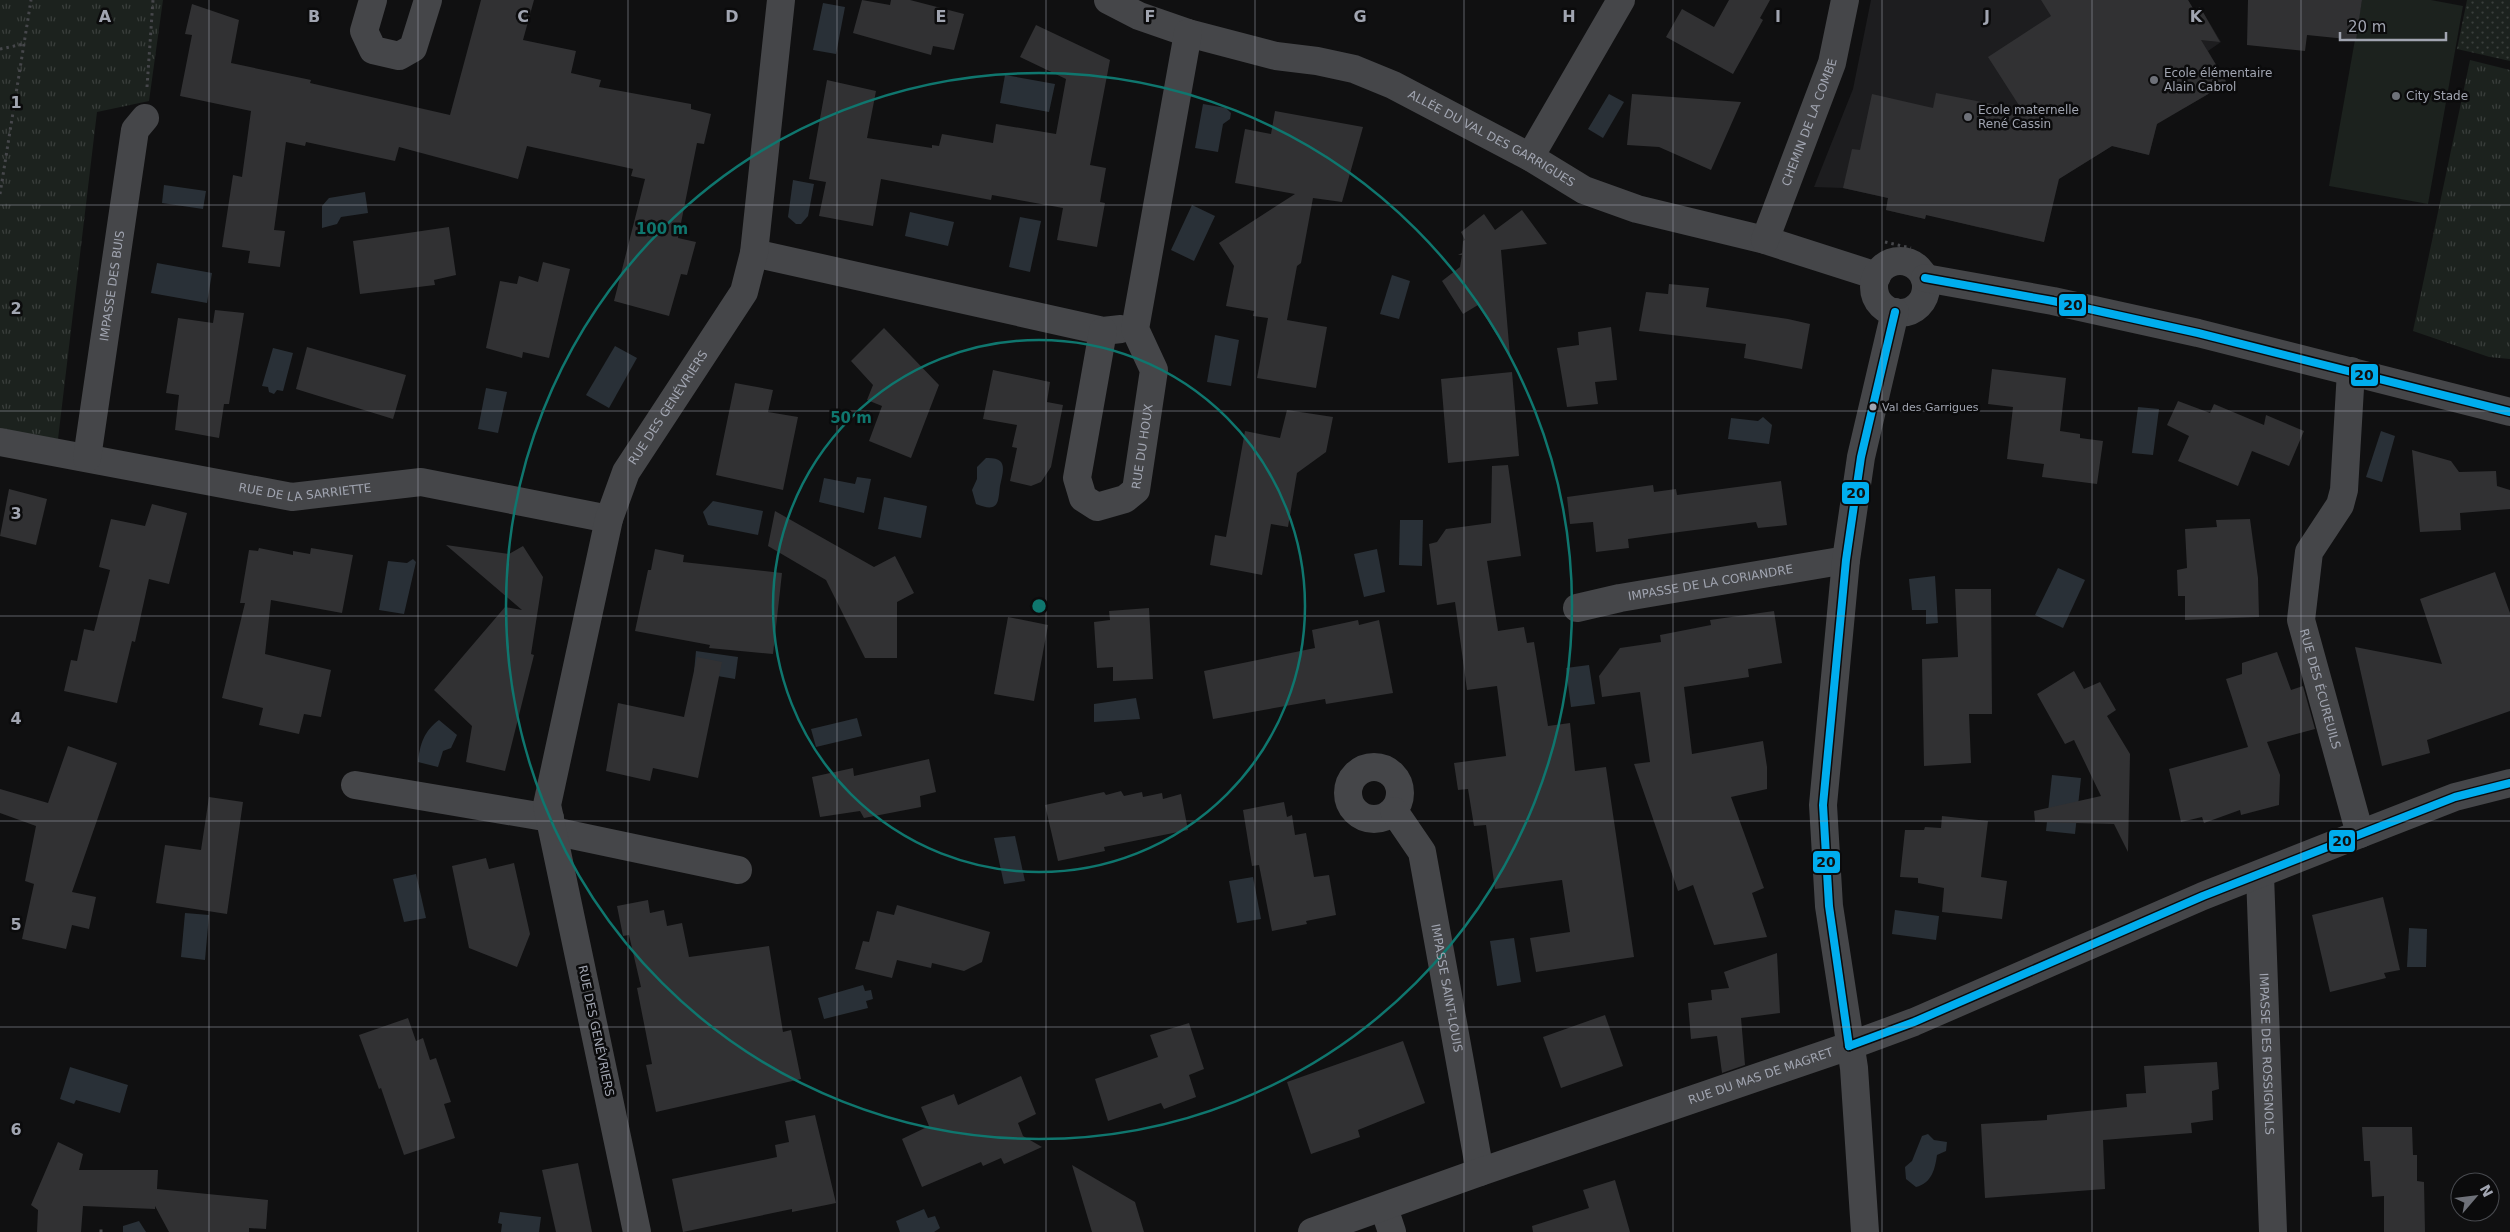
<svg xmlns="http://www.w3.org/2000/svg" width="2510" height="1232" font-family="'DejaVu Sans',sans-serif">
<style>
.built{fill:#1d1d1f}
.grass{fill:url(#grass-tufts)}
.park{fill:url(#park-dots)}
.pitch{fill:#1c221e}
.water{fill:#293037}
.building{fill:#313133}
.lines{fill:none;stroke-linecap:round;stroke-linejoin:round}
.path{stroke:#46474b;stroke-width:3;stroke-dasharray:2.5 4;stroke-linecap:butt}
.minor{stroke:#454649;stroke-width:28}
.bus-1-casing{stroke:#0b0b0c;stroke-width:11}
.bus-1{stroke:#00adee;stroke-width:8}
.grid{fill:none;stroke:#a1a5b1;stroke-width:1;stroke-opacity:0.55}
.ring{fill:none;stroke:#0f766e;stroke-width:2.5}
.poi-dot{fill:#6e7179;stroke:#0b0b0c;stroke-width:2}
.bus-dot{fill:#a1a5b1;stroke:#0b0b0c;stroke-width:2}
.labels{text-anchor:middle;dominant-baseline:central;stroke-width:5;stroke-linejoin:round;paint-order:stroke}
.bus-label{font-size:11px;fill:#a1a5b1;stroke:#0b0b0c;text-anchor:start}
.poi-label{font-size:12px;fill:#a1a5b1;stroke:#0b0b0c;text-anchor:start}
.street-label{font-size:12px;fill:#a1a5b1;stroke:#0b0b0c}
.grid-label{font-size:16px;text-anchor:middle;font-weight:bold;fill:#a1a5b1;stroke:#0b0b0c;stroke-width:5;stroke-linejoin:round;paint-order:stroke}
.centre{fill:#0f766e;stroke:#0b0b0c;stroke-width:2.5}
.ring-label{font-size:15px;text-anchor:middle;font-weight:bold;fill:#0f766e;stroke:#0b0b0c;stroke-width:5;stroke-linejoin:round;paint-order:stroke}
.line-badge{stroke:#0b0b0c;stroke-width:2}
.pale-badge-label{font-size:14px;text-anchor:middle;font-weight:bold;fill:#111}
</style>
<defs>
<pattern id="grass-tufts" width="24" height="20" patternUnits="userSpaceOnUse" patternTransform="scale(1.25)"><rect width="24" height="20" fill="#1c221e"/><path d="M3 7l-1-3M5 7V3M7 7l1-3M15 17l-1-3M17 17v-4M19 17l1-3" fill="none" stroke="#3a3f3c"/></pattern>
<pattern id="park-dots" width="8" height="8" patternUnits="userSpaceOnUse" patternTransform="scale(1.25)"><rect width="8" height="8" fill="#1c221e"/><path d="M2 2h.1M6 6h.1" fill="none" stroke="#3a3f3c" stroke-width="1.8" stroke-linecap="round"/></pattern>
</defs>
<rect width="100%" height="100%" fill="#101011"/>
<polygon class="built" points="1871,0 2188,0 2194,10 2200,7 2221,42 2208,51 2227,83 2186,107 2178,95 2162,103 2149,155 2112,146 2047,186 2050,215 2044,242 1998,232 2002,212 1985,209 1981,228 1941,218 1948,188 1933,184 1925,219 1886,210 1888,198 1843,188 1814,187 1853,89"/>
<g class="grass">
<polygon points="0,0 163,0 149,101 97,112 58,439 0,430"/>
<polygon points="2470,60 2510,70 2510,359 2489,357 2413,331"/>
</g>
<polygon class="park" points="2467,0 2510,0 2510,61 2457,49"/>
<polygon class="pitch" points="2362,0 2431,0 2463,6 2428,204 2329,186"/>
<g class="water">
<polygon points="823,3 845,7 836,54 813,50"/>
<polygon points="1005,75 1055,84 1049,112 1000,103"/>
<polygon points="1609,94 1624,102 1603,138 1588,129"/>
<polygon points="1203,104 1226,108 1231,113 1230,119 1223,124 1218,152 1195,148"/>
<polygon points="793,180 814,184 808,216 801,224 796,224 788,217"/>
<polygon points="164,185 206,191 203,209 162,203"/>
<polygon points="365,192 368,213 341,217 337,224 322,228 322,206 329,198"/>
<polygon points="1192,205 1215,216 1194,261 1171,250"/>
<polygon points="910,212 954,222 948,246 905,236"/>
<polygon points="1020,217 1041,221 1030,272 1009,267"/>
<polygon points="157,263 212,273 207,303 151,293"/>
<polygon points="1392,275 1410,281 1399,319 1380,314"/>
<polygon points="1215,335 1239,340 1231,386 1207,382"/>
<polygon points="615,346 637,358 609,408 586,395"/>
<polygon points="273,348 293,353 283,391 277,390 274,394 269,392 268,387 262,386"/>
<polygon points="486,388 507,392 498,433 478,429"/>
<polygon points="2138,407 2159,409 2153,455 2132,453"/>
<polygon points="1763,417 1772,425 1769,444 1728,439 1731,418 1758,421"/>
<polygon points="2381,431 2395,436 2382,482 2366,477"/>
<path d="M986,458C1009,457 1003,471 1000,486C998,503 999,513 976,504L972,490L977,479V467Z"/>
<polygon points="857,477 871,479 864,513 819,502 824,478 855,484"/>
<polygon points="884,497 927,506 921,538 878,529"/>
<polygon points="713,501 763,511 758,535 708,525 703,512"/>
<polygon points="1400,520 1423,520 1422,566 1399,565"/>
<polygon points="1377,549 1385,592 1364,597 1354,554"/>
<polygon points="413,559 416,562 404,614 379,610 388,561 407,563"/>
<polygon points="2058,568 2085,580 2063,628 2035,615"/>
<polygon points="1935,576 1938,623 1926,624 1926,610 1912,610 1909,579"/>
<polygon points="696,651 738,657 735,679 694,672"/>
<polygon points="1589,665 1595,704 1571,707 1566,668"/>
<polygon points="1136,698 1140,719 1094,722 1094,704"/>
<polygon points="857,718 862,736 816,747 811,729"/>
<path d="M439,720L457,735L451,748L443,751L438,767L418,762C420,744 424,731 439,720Z"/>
<polygon points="2052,775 2081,778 2075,834 2046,831"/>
<polygon points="1015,836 1025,881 1004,884 994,838"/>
<polygon points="416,874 426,918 404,922 393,879"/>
<polygon points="1253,877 1261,919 1237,923 1229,881"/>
<polygon points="1895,910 1939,916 1936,940 1892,934"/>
<polygon points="185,913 209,915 205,960 181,957"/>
<polygon points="2409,928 2427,929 2426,967 2407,967"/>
<polygon points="1514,938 1521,982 1497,986 1490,941"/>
<polygon points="863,985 865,991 871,990 873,999 866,1001 868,1008 824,1019 818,998"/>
<polygon points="70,1067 128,1085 120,1113 76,1100 74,1104 60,1099"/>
<path d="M1928,1134L1934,1140L1947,1142L1946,1151L1937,1155C1935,1169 1932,1183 1916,1187L1906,1179L1905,1167L1912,1161L1922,1136Z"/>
<polygon points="924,1209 928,1218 935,1216 940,1228 934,1232 900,1232 896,1221"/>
<polygon points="500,1212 541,1217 539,1232 501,1232 502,1224 498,1223"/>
<polygon points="139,1221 146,1232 123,1232 123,1226"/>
</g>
<g class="building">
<polygon points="481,0 534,0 523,40 576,51 571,73 601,80 599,87 691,104 691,109 711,114 704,144 697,143 678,238 696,242 687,275 681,274 669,316 614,301 645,179 631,176 633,169 527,146 518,179 399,147 395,161 306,142 305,146 286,142 274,230 285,231 280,267 248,263 250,251 222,247 233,175 242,177 251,111 180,96 192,35 185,34 192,4 239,20 231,63 311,80 310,83 450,115"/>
<polygon points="862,0 890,5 891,0 910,0 964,14 954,50 933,46 931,55 853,33"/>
<polygon points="1729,0 1770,0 1760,18 1763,20 1733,74 1666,37 1682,9 1714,27"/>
<polygon points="2041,0 2188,0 2194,10 2200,7 2220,42 2201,40 2227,83 2157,124 2149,155 2112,146 2059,179 2044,242 1926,215 1925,219 1886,210 1888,198 1843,188 1852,149 1860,150 1872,94 1933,108 1936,93 2022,110 1988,57 2051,16"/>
<polygon points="2248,0 2362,0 2356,40 2307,35 2305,51 2247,45"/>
<polygon points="1036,25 1110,60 1090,165 1106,168 1100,202 1105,203 1097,247 1057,240 1063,208 992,195 991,200 881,179 873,226 819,216 826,182 809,179 827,80 876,91 867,138 932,148 932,145 939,146 942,134 993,143 996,124 1056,134 1066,79 1020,57"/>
<polygon points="1632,94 1741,102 1711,170 1659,147 1627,145"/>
<polygon points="1275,111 1363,127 1342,202 1313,198 1301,263 1297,266 1287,320 1327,327 1316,388 1257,378 1268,318 1253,316 1254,311 1226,306 1234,266 1219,243 1295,194 1235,183 1245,129 1271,134"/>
<polygon points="1522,210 1547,244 1501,250 1510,356 1478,305 1463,314 1442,281 1460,267 1462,255 1458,255 1462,253 1463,241 1465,240 1461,232 1484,214 1495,230"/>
<polygon points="449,227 456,275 434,280 435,285 360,294 353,241"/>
<polygon points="543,262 570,269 549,358 523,352 522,358 486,348 500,281 517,284 519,276 538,282"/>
<polygon points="1669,284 1709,288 1706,307 1788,319 1810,324 1802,369 1744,358 1746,344 1639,331 1646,292 1668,294"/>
<polygon points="215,310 244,313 229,404 224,404 219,438 175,430 179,395 166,393 178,318 213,323"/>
<polygon points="1611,327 1617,380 1595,382 1598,404 1567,407 1557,348 1579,345 1578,332"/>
<polygon points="884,328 939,385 911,458 869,441 882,406 867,400 873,385 851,361"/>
<polygon points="307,347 406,375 393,419 296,389"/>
<polygon points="1992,369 2066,378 2060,431 2080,434 2080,438 2103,441 2097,484 2042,477 2044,464 2007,459 2013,407 1988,404"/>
<polygon points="993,370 1050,382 1047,402 1063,405 1051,467 1041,482 1031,486 1010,481 1017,448 1012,447 1017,425 983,419"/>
<polygon points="1512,372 1519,456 1448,463 1441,379"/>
<polygon points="735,383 773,390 768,412 798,417 783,490 716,475"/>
<polygon points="2178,401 2210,413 2214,404 2264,425 2266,415 2304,431 2289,466 2252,451 2238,486 2178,461 2189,436 2167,425"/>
<polygon points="1287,410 1333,417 1326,452 1297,473 1288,527 1271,524 1262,575 1210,565 1215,535 1226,537 1245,431 1280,438"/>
<polygon points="2412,450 2451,461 2459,472 2496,471 2497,486 2510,490 2510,509 2460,513 2461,530 2420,532"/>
<polygon points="1508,465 1521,556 1487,561 1498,631 1524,627 1527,643 1534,642 1548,726 1570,723 1575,771 1606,767 1634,957 1536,972 1530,938 1570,932 1562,880 1495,889 1486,825 1474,826 1468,789 1458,790 1454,763 1506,756 1497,686 1467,690 1455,602 1437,605 1429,544 1437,542 1446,529 1491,523 1492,466"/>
<polygon points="1781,481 1787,525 1758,528 1756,522 1664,534 1628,539 1629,548 1596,552 1593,522 1570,524 1567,497 1653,485 1654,492 1676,489 1677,495"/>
<polygon points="9,489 47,499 36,545 0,536"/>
<polygon points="152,504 187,513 169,584 149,579 135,642 132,641 117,703 64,691 71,660 77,661 84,629 94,631 110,570 99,567 111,519 145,526"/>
<polygon points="775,511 874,567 895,556 914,593 897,602 897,658 865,658 826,580 768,546"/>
<polygon points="2250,519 2258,578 2259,617 2185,620 2185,596 2178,596 2177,570 2187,568 2185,529 2217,527 2216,520"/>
<polygon points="446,545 509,554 523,546 543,577 531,654 534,655 505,771 466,762 472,726 434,690 505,607 522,610"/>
<polygon points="259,548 293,555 293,551 310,554 311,548 353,555 342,613 271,600 265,654 331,670 321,717 304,714 299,734 259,725 263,708 222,698 245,603 240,603 249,550 258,551"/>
<polygon points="655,549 684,555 683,562 782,573 773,654 709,648 710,645 635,631 648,570 651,570"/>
<polygon points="2495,572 2510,613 2510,711 2427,740 2430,753 2382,766 2355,647 2442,664 2420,599"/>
<polygon points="1955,589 1991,589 1992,714 1969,714 1971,763 1924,766 1922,659 1958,657"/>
<polygon points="1149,608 1153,679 1113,681 1113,667 1097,668 1094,622 1110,620 1109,611"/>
<polygon points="1774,611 1782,663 1748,669 1749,677 1684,687 1692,754 1763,741 1767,767 1767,789 1731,797 1764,888 1752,893 1767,937 1714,945 1693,885 1678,891 1634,764 1650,762 1640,692 1602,697 1599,676 1620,648 1661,642 1660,635 1711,625 1710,620"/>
<polygon points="1008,617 1048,625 1034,701 994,694"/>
<polygon points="1358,620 1359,625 1379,620 1393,693 1326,704 1325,699 1213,719 1204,671 1315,648 1312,630"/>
<polygon points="2277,652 2291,690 2303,686 2315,729 2267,742 2280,775 2279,805 2241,815 2240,810 2204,823 2202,817 2181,822 2169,769 2248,747 2226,679 2242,674 2242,663"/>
<polygon points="697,657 722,662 698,778 653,768 650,781 606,771 618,703 684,717"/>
<polygon points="2074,671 2084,689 2100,682 2116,710 2107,716 2130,754 2128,852 2114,824 2035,822 2034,811 2101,796 2074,740 2065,744 2037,694"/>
<polygon points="68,746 117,763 72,892 96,897 89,929 72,925 66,949 22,939 34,884 25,881 36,826 0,813 0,789 48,803"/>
<polygon points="929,759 936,792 920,796 921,807 864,818 860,811 820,817 812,777 853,768 854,776"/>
<polygon points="1121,791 1124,796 1142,792 1143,797 1162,793 1163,799 1181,794 1188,830 1104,847 1105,851 1058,861 1045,805 1104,792 1106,795"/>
<polygon points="209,797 243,802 227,914 156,903 165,845 201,850"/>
<polygon points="1284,802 1287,817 1292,815 1295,835 1306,833 1314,877 1329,875 1336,915 1306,921 1307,924 1272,931 1259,865 1252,866 1243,810"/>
<polygon points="1942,816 1988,821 1981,877 2007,881 2002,919 1942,912 1944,888 1918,883 1918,878 1900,877 1905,830 1924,830 1925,827 1941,828"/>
<polygon points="486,858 489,869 514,863 530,934 517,967 469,948 452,866"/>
<polygon points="2383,897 2400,970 2384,973 2386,978 2330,992 2312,915"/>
<polygon points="648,900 650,913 664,910 667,926 682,923 689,957 769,946 783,1032 791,1030 801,1079 656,1112 646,1065 652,1064 637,988 641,987 629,935 623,936 617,906"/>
<polygon points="897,905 990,932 982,962 964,971 932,963 931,968 897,960 892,978 855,969 863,941 869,942 877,911 894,915"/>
<polygon points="1777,953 1780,1013 1741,1018 1745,1065 1722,1073 1717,1036 1691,1039 1688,1003 1712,1000 1711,990 1729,988 1724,972"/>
<polygon points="1605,1015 1623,1066 1561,1088 1543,1037"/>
<polygon points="408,1018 416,1041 423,1038 430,1060 436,1058 451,1102 444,1104 455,1138 404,1155 381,1088 379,1089 359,1035"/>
<polygon points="1189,1023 1204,1069 1189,1075 1196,1097 1164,1109 1161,1103 1108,1121 1095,1079 1158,1057 1150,1035"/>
<polygon points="1403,1041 1425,1103 1358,1130 1360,1137 1311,1154 1287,1082"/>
<polygon points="2217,1062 2219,1089 2212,1091 2213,1120 2191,1123 2192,1133 2103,1140 2105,1189 1985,1198 1981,1124 2047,1120 2047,1115 2127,1107 2126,1094 2146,1093 2144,1066"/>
<polygon points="1021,1076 1036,1114 1018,1123 1023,1136 1042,1147 1004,1164 1001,1158 983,1166 981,1162 922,1187 902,1139 929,1126 921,1107 954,1094 958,1105"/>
<polygon points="815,1115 836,1203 792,1212 792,1209 683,1232 672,1179 777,1157 775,1145 789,1142 785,1121"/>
<polygon points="2362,1127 2412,1127 2413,1155 2417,1155 2417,1181 2424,1182 2425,1232 2384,1232 2384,1196 2372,1197 2370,1161 2364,1161"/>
<polygon points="58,1142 83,1154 79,1170 158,1170 157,1189 268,1200 266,1229 249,1228 249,1232 169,1232 155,1206 155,1209 83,1206 81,1232 37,1232 38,1210 31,1205"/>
<polygon points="578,1163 592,1232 556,1232 542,1170"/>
<polygon points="1072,1165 1135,1202 1144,1232 1092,1232"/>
<polygon points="1615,1180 1630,1232 1533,1232 1532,1226 1589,1208 1583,1190"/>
</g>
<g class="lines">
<g class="path">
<polyline points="0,49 24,44"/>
<polyline points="147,87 153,0"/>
<polyline points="0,194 31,0"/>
<polyline points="1885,242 1911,248"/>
<polyline points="101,1232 101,1228"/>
</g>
<g class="minor">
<polyline points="373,0 364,31 373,50 399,56 413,48 428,0"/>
<path id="s1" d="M1108,0L1139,16L1188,33L1276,56L1317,61L1354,69L1393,85L1530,157L1584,190L1637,209L1765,240L1877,276"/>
<polyline points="1530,157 1621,0"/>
<path id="s2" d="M1765,240L1832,63L1845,0"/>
<polyline points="754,253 1103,331 1121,329"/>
<circle cx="1900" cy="287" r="26"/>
<polyline points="1925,278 2053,301 2198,333 2510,412"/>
<path id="s3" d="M1103,331L1077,478L1083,498L1097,507L1125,499L1136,490L1154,370L1135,329L1188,33"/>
<path id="s4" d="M2351,371L2344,490L2340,505L2309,552L2301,620L2360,834"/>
<path id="s5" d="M0,442L292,497L421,482L609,519"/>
<path id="s6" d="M87,458L135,130L145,118"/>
<path id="s7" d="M1577,608L1620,598L1846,560"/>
<circle cx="1374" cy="793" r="26"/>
<polyline points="355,785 550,818"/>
<path id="s8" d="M1394,811L1422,852L1480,1172"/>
<polyline points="553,831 738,870"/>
<path id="s9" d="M2260,875L2273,1232"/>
<polyline points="1384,1208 1392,1232"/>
<path id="s10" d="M637,1232L547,805L609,519L626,472L744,292L754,253L781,0"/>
<path id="s11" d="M1312,1232L1480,1172L1849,1046L1914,1022L2203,896L2360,834L2455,797L2510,783"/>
<polyline points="1865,1232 1854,1068 1829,906 1823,805 1846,560 1861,457 1895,312"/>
</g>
<defs>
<g id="bus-1">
<polyline points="1925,278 2053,301 2198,333 2510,412"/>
<polyline points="1849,1046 1829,906 1823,805 1846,560 1861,457 1895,312"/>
<polyline points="1849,1046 1914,1022 2203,896 2455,797 2510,783"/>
</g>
</defs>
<use href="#bus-1" class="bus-1-casing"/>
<use href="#bus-1" class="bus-1"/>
</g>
<path class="grid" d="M209,0V1232M418,0V1232M628,0V1232M837,0V1232M1046,0V1232M1255,0V1232M1464,0V1232M1673,0V1232M1882,0V1232M2092,0V1232M2301,0V1232M0,205H2510M0,411H2510M0,616H2510M0,821H2510M0,1027H2510"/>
<g class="ring">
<circle cx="1039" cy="606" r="266"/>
<circle cx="1039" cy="606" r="533"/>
</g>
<g class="poi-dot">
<circle cx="2154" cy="80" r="5"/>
<circle cx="2396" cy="96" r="5"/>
<circle cx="1968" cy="117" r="5"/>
</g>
<circle class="bus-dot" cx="1873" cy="407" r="4.5"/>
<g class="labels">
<g class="bus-label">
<text x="1882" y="407">Val des Garrigues</text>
</g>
<g class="poi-label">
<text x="2164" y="73">Ecole élémentaire<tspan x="2164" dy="14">Alain Cabrol</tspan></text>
<text x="2406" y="96">City Stade</text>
<text x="1978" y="110">Ecole maternelle<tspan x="1978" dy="14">René Cassin</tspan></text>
</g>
<g class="street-label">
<text stroke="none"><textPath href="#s2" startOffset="126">CHEMIN DE LA COMBE</textPath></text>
<text stroke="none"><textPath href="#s1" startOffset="411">ALLÉE DU VAL DES GARRIGUES</textPath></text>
<text stroke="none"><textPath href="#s6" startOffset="174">IMPASSE DES BUIS</textPath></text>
<text stroke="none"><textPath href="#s10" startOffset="856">RUE DES GENÉVRIERS</textPath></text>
<text stroke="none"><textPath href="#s3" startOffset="274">RUE DU HOUX</textPath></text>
<text stroke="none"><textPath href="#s5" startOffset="310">RUE DE LA SARRIETTE</textPath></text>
<text stroke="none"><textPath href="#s7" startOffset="136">IMPASSE DE LA CORIANDRE</textPath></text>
<text stroke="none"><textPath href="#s4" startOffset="331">RUE DES ÉCUREUILS</textPath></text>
<text stroke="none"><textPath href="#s8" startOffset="188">IMPASSE SAINT-LOUIS</textPath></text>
<text transform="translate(596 1031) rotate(78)">RUE DES GENÉVRIERS</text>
<text stroke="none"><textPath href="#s9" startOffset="179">IMPASSE DES ROSSIGNOLS</textPath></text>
<text stroke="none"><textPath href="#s11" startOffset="475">RUE DU MAS DE MAGRET</textPath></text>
</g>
</g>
<g class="grid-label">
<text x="105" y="22">A</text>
<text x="314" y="22">B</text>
<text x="523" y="22">C</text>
<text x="732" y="22">D</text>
<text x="941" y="22">E</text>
<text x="1150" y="22">F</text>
<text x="1360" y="22">G</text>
<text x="1569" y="22">H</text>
<text x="1778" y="22">I</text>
<text x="1987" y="22">J</text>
<text x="2196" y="22">K</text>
<text x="16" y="108">1</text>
<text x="16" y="314">2</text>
<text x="16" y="519">3</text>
<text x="16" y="724">4</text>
<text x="16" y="930">5</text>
<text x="16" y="1135">6</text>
</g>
<circle cx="1039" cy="606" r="8" class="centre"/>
<g class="ring-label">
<text x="662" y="234">100 m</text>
<text x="851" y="423">50 m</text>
</g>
<g class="line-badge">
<rect x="2058" y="293" width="29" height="24" rx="5" fill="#00adee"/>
<rect x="2350" y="363" width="29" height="24" rx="5" fill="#00adee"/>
<rect x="1841" y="481" width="29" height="24" rx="5" fill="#00adee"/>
<rect x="2328" y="829" width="28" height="24" rx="5" fill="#00adee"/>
<rect x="1812" y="850" width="29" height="24" rx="5" fill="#00adee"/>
</g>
<g class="pale-badge-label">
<text x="2073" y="310">20</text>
<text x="2364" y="380">20</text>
<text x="1856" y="498">20</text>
<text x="2342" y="846">20</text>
<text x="1826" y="867">20</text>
</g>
<g transform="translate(2475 1197) rotate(62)"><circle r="24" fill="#0b0b0c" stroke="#47494e"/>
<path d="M0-4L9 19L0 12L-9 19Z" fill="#6e7179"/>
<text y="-8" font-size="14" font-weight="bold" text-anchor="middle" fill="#a1a5b1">N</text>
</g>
<path d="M2340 32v8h106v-8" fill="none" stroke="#a1a5b1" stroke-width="2.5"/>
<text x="2348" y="32" font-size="15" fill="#a1a5b1" stroke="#0b0b0c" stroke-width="4" paint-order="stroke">20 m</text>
</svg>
